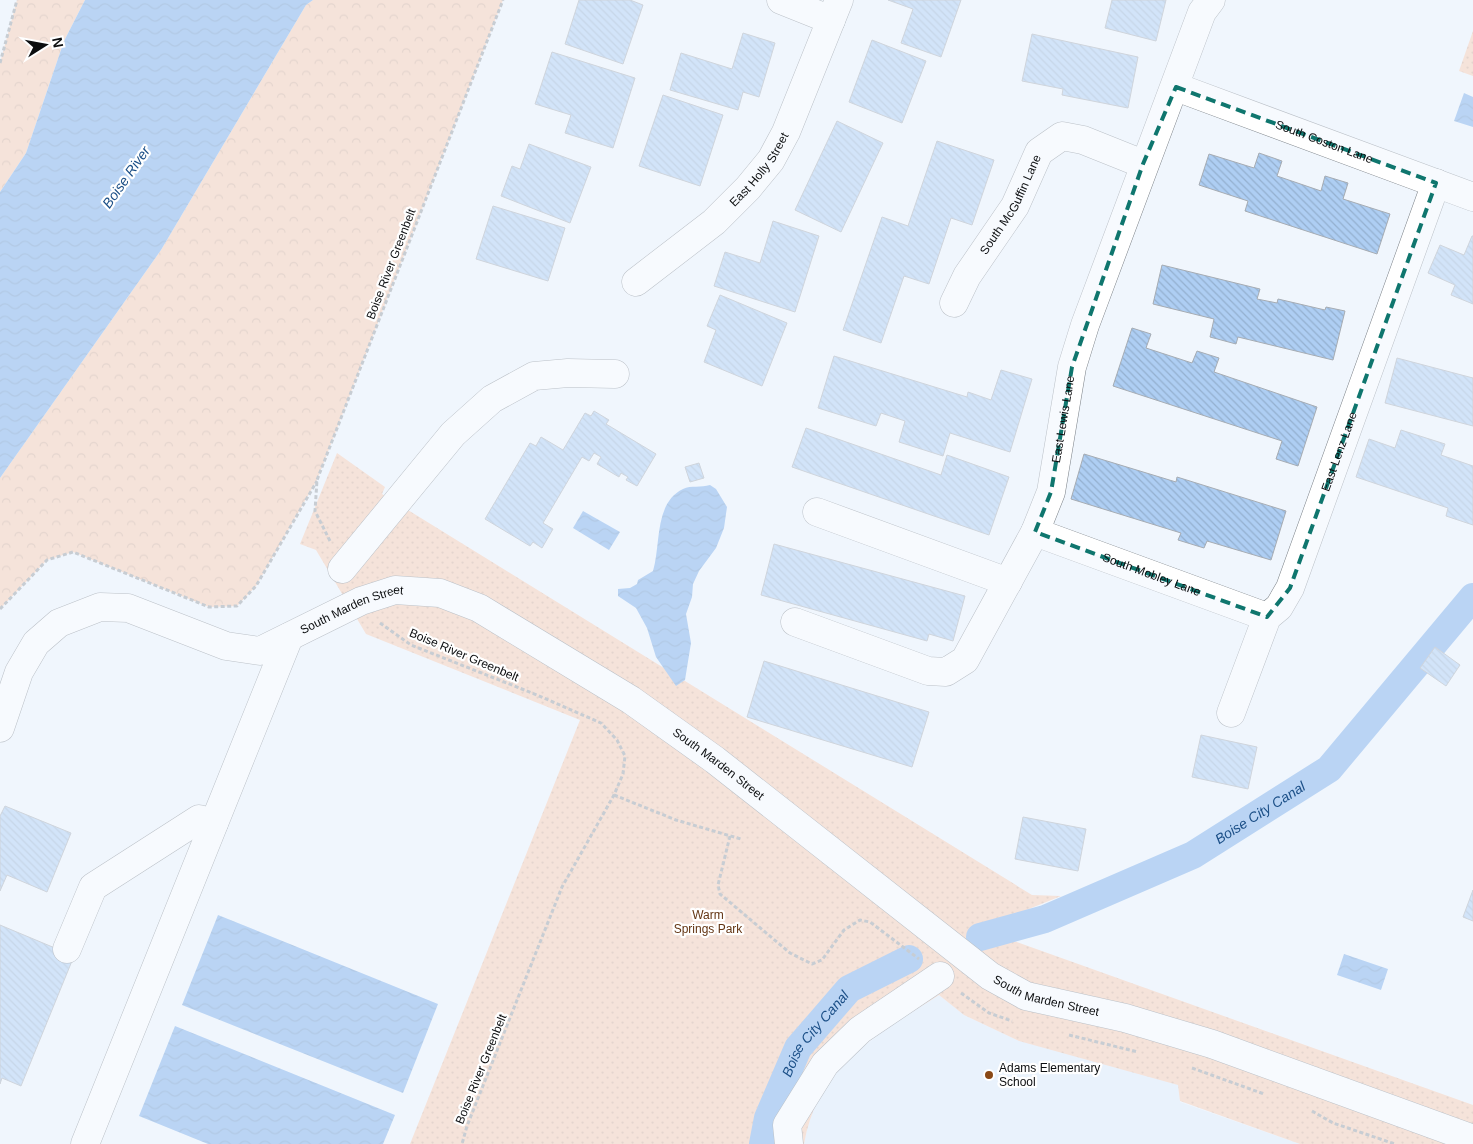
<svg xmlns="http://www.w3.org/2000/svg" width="1473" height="1144" font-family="Arial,sans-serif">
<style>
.built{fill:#e1edfa}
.forest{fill:url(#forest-crowns)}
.park{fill:url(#park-dots)}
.water{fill:url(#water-waves)}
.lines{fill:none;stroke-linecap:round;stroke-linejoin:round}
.canal{stroke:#78ace9;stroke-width:28}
.building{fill:url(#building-back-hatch);stroke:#a6acb3}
.minor-casing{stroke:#7c8288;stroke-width:29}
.path{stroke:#969ba0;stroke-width:3;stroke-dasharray:4 2.5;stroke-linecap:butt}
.minor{stroke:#fff;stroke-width:28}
.marked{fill:none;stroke:#0f766e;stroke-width:4;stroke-dasharray:10 6;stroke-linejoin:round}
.poi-dot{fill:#894815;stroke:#fff;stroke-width:2}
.labels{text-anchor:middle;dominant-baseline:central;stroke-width:4.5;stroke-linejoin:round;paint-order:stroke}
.street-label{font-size:12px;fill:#0c0e10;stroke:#fff}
.park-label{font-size:12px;fill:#633513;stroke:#fff}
.poi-label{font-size:12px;fill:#0c0e10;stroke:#fff;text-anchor:start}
.water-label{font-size:14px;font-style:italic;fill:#1b4f87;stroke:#fff}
</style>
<defs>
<pattern id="forest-crowns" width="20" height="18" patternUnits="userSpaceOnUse" patternTransform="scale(1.25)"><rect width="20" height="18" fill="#fbccaf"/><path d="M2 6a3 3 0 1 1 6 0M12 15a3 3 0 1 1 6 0" fill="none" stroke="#d6ae96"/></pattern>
<pattern id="park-dots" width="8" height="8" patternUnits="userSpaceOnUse" patternTransform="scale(1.25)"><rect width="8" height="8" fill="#fbccaf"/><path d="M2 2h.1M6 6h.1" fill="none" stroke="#d6ae96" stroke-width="1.8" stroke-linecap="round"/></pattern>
<pattern id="water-waves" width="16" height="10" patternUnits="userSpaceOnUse" patternTransform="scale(1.25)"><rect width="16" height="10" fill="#78ace9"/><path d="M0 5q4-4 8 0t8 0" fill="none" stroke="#6793c7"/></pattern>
<pattern id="building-back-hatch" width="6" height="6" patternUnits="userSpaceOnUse" patternTransform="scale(1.25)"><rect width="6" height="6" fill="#aecef3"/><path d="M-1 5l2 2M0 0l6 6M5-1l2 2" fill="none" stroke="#94b0cf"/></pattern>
</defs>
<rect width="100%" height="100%" fill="#f0f6fd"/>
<polygon class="built" points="939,995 964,1015 1019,1041 1036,1043 1179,1085 1180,1102 1300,1144 804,1144 808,1121 825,1086 840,1065 894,1023"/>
<g class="forest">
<polygon points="17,0 85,0 64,41 26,153 0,192 0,63"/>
<polygon points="313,0 503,0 317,480 256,586 237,606 209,607 73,552 47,560 0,609 0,478 161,250 306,5"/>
</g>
<g class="park">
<polygon points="1473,31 1473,76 1459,71"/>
<path d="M337,453L385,487L382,494L1032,895L1061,896L980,929L1473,1105V1144H1300L1180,1101L1178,1085L1019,1041L964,1015L939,995C875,1036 819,1062 804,1144H410L580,720L366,634L316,550L300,544Z"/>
</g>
<g class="water">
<polygon points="85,0 313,0 306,5 161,250 0,478 0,192 26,153 64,41"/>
<polygon points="1464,93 1473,97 1473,127 1454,121"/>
<path d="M710,485L716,489L727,507L724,528L716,548L699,571L693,584L692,597L686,614L691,643L685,680L676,686L656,657L647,628L636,608L618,596V589L630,588L637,584L638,580L653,571C661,544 654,503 683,489C691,485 701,488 710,485Z"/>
<polygon points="583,511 620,532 609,550 573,528"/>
<polygon points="218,915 438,1004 403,1093 182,1005"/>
<polygon points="1344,954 1388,969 1381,990 1337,975"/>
<polygon points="175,1026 395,1115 383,1144 208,1144 139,1116"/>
</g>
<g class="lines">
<g class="canal">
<path id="s1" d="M980,937L1045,919L1193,855L1329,769L1473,597"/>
<path id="s2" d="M763,1144L768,1118L798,1048L849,989L909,959"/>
</g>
</g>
<g class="building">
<polygon points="579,0 630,0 643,5 623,64 565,44"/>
<polygon points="888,0 961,0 941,57 901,43 913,9"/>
<polygon points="1112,0 1166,0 1156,41 1105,28"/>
<polygon points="743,33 775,43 759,97 743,92 738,110 670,90 681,53 732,69"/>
<polygon points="1032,34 1138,57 1128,108 1062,95 1063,89 1022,81"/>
<polygon points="872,40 926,61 902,123 849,102"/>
<polygon points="552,52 635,78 613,148 565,133 571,115 535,104"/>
<polygon points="663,95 723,115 700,186 639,166"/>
<polygon points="837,121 883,143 841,232 795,210"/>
<polygon points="937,141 994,160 972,225 951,218 929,284 904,276 881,343 843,330 882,217 908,226"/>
<polygon points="529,144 591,167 570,223 501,196 512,166 520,169"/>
<polygon points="1259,153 1282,161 1277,176 1321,191 1325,176 1348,183 1343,199 1390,214 1377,254 1245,211 1248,201 1199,185 1209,154 1254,168"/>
<polygon points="493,206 565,228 548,281 476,259"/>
<polygon points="773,221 819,236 795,312 714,286 725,252 760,263"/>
<polygon points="1472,236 1473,236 1473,304 1451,295 1455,285 1428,273 1440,245 1464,255"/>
<polygon points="1162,265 1260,289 1257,299 1277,303 1278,299 1325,310 1326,307 1345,311 1333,360 1238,337 1236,344 1210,337 1214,319 1153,304"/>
<polygon points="720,295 787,323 762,386 704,362 716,330 707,326"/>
<polygon points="1132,328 1151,334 1146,348 1192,363 1197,351 1219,358 1214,372 1317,407 1298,466 1276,459 1282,441 1113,386"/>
<polygon points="834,356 967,397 968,392 991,400 1001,370 1032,379 1010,452 950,433 943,456 899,442 905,421 881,413 876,426 818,408"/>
<polygon points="1397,358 1473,378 1473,426 1385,403"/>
<polygon points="594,411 609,420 606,424 656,454 637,486 626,480 628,477 621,473 619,477 597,464 601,457 594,453 589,461 582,457 543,523 553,529 542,548 533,542 530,546 485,519 530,443 536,446 541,437 563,450 585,413 591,416"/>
<polygon points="806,428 941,475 947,455 1009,477 989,535 792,467"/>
<polygon points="1401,430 1445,444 1441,455 1473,466 1473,525 1446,516 1448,508 1356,477 1369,439 1395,448"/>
<polygon points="1084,454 1176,482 1177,477 1286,511 1271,560 1207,541 1204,548 1178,540 1181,533 1071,499"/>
<polygon points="699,463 704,478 690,482 685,467"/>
<polygon points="774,544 965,596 953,641 929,634 927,641 761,595"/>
<polygon points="1435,647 1460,665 1446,686 1420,668"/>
<polygon points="764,661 929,712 912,767 747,717"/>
<polygon points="1201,735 1257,747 1248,789 1192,777"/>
<polygon points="5,806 71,833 47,892 7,875 0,891 0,816"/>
<polygon points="1023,817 1086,829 1078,871 1015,859"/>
<polygon points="1473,890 1473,921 1463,917"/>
<polygon points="0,925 74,956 21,1086 2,1078 0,1084"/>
</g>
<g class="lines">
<defs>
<g id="minor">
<polyline points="781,0 831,20"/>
<path id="s3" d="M1176,87L1473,197"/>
<path id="s4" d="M636,282L714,222L748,188L771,160L786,132L839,0"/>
<path id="s5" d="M954,303L967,276L1015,206L1039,152L1062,136L1083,140L1143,164"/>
<polyline points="817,512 1008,582"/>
<path id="s6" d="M1035,532L1267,617"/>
<polyline points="342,569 453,434 492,399 534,376 568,373 615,374"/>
<path id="s7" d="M795,622L928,671L946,672L965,660L1035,532L1051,492L1072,367L1085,325L1202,12L1211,0"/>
<path id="s8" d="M1231,713L1267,617L1279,607L1290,588L1436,183"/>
<path id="s9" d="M0,728L19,672L36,643L59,623L100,607L128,608L226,646L260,651L361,601L395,590L440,593L479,608L631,700L715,760L990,976L1026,996L1125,1018L1212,1044L1473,1139"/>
<polyline points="67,949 93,887 199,819 214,823"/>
<polyline points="85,1144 289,637"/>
<polyline points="789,1144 787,1125 825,1064 860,1030 940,976"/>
</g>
</defs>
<use href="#minor" class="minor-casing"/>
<g class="path">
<polyline points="0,63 17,0"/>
<polyline points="330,541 315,511 317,480 503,0"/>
<polyline points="0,609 47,560 73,552 209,607 237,606 256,586 317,481"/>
<polyline points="380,623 411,645 537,695 601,723 617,740 625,756 623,774 614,795 562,887 467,1126 462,1144"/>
<polyline points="614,795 676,820 741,839"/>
<polyline points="730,836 718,885 720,894 790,953 812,964 822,960 844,930 860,920 870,922 919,959"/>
<polyline points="961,993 989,1013 1012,1021"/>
<polyline points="1069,1035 1138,1052"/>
<polyline points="1192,1068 1264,1094"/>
<polyline points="1312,1111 1333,1123 1395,1144"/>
</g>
<use href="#minor" class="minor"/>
</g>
<path d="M0 0H1473V1144H0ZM1176,87L1436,183L1290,588L1267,617L1035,532L1051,492L1072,367L1143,164Z" fill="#f0f6fd" fill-opacity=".55" fill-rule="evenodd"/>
<path class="marked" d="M1176,87L1436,183L1290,588L1267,617L1035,532L1051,492L1072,367L1143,164Z"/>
<circle class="poi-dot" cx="989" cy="1075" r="5"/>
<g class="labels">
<g class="street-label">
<text stroke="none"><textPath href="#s3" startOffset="158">South Coston Lane</textPath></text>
<text stroke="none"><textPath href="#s4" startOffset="168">East Holly Street</textPath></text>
<text stroke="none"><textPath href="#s5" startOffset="114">South McGuffin Lane</textPath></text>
<text transform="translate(391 264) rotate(-69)">Boise River Greenbelt</text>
<text stroke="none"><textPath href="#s7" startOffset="445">East Lewis Lane</textPath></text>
<text stroke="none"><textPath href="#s8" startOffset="285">East Lenz Lane</textPath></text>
<text stroke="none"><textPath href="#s6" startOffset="124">South Mobley Lane</textPath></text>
<text stroke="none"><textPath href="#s9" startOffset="436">South Marden Street</textPath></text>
<text transform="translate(464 655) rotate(23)">Boise River Greenbelt</text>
<text stroke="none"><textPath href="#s9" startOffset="856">South Marden Street</textPath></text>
<text stroke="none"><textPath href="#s9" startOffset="1261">South Marden Street</textPath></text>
<text transform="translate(481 1069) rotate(-68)">Boise River Greenbelt</text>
</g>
<g class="park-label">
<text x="708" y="915">Warm<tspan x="708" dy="14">Springs Park</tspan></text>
</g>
<g class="poi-label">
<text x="999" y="1068">Adams Elementary<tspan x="999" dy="14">School</tspan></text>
</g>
<g class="water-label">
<text transform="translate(126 177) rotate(-55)">Boise River</text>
<text stroke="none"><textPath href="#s1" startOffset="308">Boise City Canal</textPath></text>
<text stroke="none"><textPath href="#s2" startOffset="124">Boise City Canal</textPath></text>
</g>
</g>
<g transform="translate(45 45) rotate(79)" stroke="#ffffff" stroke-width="4" paint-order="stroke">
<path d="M0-4L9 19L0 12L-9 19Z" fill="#0c0e10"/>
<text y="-8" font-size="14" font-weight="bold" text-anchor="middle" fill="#0c0e10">N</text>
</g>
</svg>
